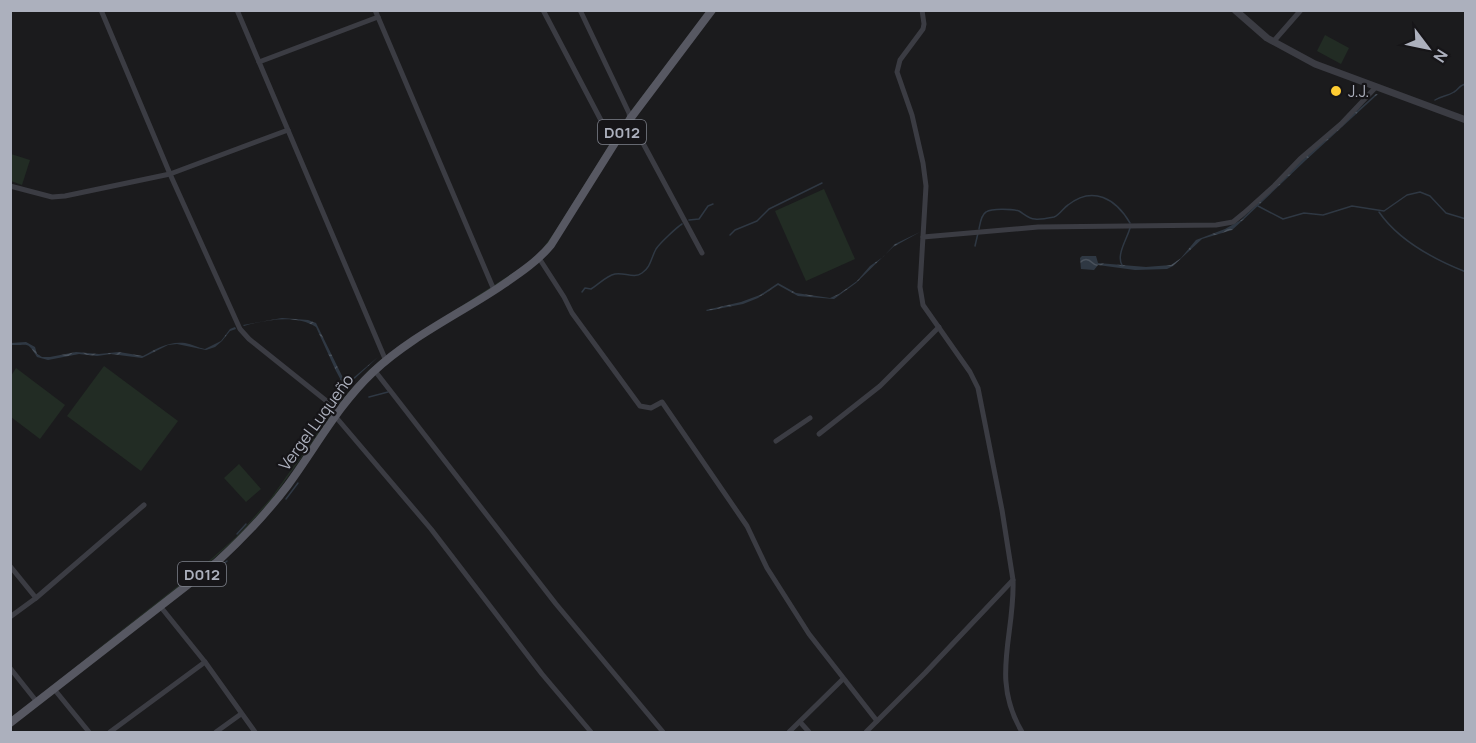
<svg xmlns="http://www.w3.org/2000/svg" width="1476" height="743" font-family="Manrope,sans-serif">
<style>
.garden{fill:#222c24}
.water{fill:url(#water-waves)}
.lines{fill:none;stroke-linecap:round;stroke-linejoin:round}
.stream{stroke:#2f3843;stroke-width:1.5}
.minor{stroke:#3b3c43;stroke-width:5}
.tertiary{stroke:#3b3c43;stroke-width:7}
.primary{stroke:#575862;stroke-width:8}
.poi-dot{fill:#fecc32;stroke:#161518;stroke-width:2}
.labels{text-anchor:middle;dominant-baseline:central;stroke-width:4.5;stroke-linejoin:round;paint-order:stroke}
.shield{fill:#161518;stroke:#7f828c;stroke-width:1.5}
.shield-label{font-size:15px;font-weight:bold;fill:#acb0bd}
.poi-label{font-size:16px;fill:#acb0bd;stroke:#161518;text-anchor:start}
.street-label{font-size:16px;fill:#acb0bd;stroke:#161518}
</style>
<defs>
<pattern id="water-waves" width="16" height="10" patternUnits="userSpaceOnUse" patternTransform="scale(1.5)"><rect width="16" height="10" fill="#2f3843"/><path d="M0 5q4-4 8 0t8 0" fill="none" stroke="#4a525c"/></pattern>
</defs>
<rect width="100%" height="100%" fill="#1b1b1d"/>
<g class="garden">
<polygon points="707,11 630,113 555,234 541,252 526,266 413,338 388,355 369,372 339,405 272,499 237,538 203,568 68,672 202,567 236,537 271,498 338,404 368,371 383,358 413,337 525,265 540,252 554,233 630,112"/>
<polygon points="1325,35 1349,48 1341,64 1317,51"/>
<polygon points="11,154 30,160 22,185 11,181"/>
<polygon points="824,189 855,259 806,281 775,211"/>
<polygon points="104,366 178,421 141,471 67,416"/>
<polygon points="16,368 65,405 40,439 11,417 11,376"/>
<polygon points="239,464 261,489 246,502 224,478"/>
</g>
<g class="water">
<polygon points="1376,94 1378,94 1306,160 1243,220 1232,230 1202,239 1173,266 1167,269 1135,270 1098,265 1094,270 1081,269 1080,258 1082,256 1096,256 1098,263 1146,267 1171,265 1181,258 1196,240 1225,229 1241,220 1304,157"/>
<polygon points="920,232 893,247 856,283 834,299 798,296 778,285 758,298 743,304 707,311 706,310 741,302 760,295 778,283 796,293 830,298 839,294 857,281 870,266 883,257 895,244"/>
<path d="M282,318L308,320L316,323L346,384L378,357L349,384L335,403L344,386L336,371L316,327C297,314 264,320 244,326L243,325Z"/>
<path d="M235,327L236,329L230,331L222,341L215,347L206,350L177,344L168,345L142,358L111,354L97,356L79,354L48,360L37,357C27,340 28,346 11,345V343L26,342L35,347L37,354L42,357H50L76,352L99,354L119,352L143,356C156,349 169,341 185,343C192,344 198,348 205,349L221,341L230,329Z"/>
</g>
<g class="lines">
<g class="stream">
<path d="M1435,100C1441,96 1448,96 1454,92C1459,89 1459,85 1466,84"/>
<polyline points="1258,206 1283,219 1304,213 1323,215 1352,206 1384,211 1407,195 1420,192 1430,196 1446,213 1466,219"/>
<path d="M1379,212C1399,241 1433,259 1466,272"/>
<polyline points="689,220 699,219 708,206 713,204"/>
<path d="M979,229C980,224 981,215 986,212C992,208 1012,209 1019,211C1024,214 1029,219 1035,219C1040,220 1049,218 1054,217C1060,215 1063,208 1068,205C1093,185 1116,199 1130,223"/>
<polyline points="730,235 735,230 757,221 769,209 822,183"/>
<polyline points="975,246 978,233"/>
<path d="M1122,265C1116,255 1127,239 1130,228"/>
<path d="M582,292L585,288L591,289C599,284 606,276 615,274C624,272 634,279 642,273C651,267 651,258 656,249C659,244 677,227 682,224"/>
<polyline points="369,397 388,392"/>
<polyline points="286,499 298,483"/>
<polyline points="237,534 246,524"/>
<polyline points="208,577 227,561"/>
</g>
<g class="minor">
<polyline points="101,10 170,174 240,329 249,339 339,411"/>
<polyline points="237,10 386,361"/>
<polyline points="375,10 494,290"/>
<polyline points="543,10 614,145"/>
<polyline points="580,10 629,113 630,119 702,253"/>
<path d="M922,10L924,24L923,29L900,60L897,72L912,115L923,163L926,186L920,287L923,305L970,372L978,388L1002,510L1013,580C1015,636 990,678 1022,732"/>
<polyline points="1273,42 1301,10"/>
<polyline points="259,62 378,17"/>
<polyline points="10,186 52,197 65,196 170,174 288,130"/>
<polyline points="923,237 1038,227 1216,225 1233,222 1244,213 1274,186 1300,159 1341,124 1376,87"/>
<polyline points="539,258 564,297 572,313 640,406 651,408 662,402 747,526 767,568 809,634 877,721"/>
<polyline points="375,371 556,604 663,732"/>
<polyline points="335,416 431,529 542,674 591,732"/>
<polyline points="819,434 880,386 939,327"/>
<polyline points="776,441 810,418"/>
<polyline points="10,566 36,598"/>
<polyline points="160,606 205,662 255,732"/>
<polyline points="10,617 36,598 144,505"/>
<polyline points="10,668 37,702"/>
<polyline points="54,689 89,732"/>
<polyline points="800,722 809,732"/>
<polyline points="110,732 205,662"/>
<polyline points="216,732 241,714"/>
<polyline points="789,732 843,679"/>
<polyline points="866,732 925,673 1013,580"/>
</g>
<polyline class="tertiary" points="1235,10 1267,38 1315,64 1466,120"/>
<path class="primary" d="M10,723L217,562C243,538 267,513 288,485C316,447 338,405 373,372C409,338 457,315 498,288C517,275 536,263 551,245L630,119L712,10"/>
</g>
<circle class="poi-dot" cx="1336" cy="91" r="6"/>
<g class="labels">
<g class="shield">
<rect x="598" y="120" width="48" height="24" rx="4.5"/>
<rect x="178" y="562" width="48" height="24" rx="4.5"/>
</g>
<g class="shield-label">
<text x="622" y="132">D012</text>
<text x="202" y="574">D012</text>
</g>
<g class="poi-label">
<text x="1348" y="91">J.J.</text>
</g>
<g class="street-label">
<text transform="translate(316 422) rotate(-54)">Vergel Luqueño</text>
</g>
</g>
<rect width="1476" height="743" fill="none" stroke="#acb0bd" stroke-width="24"/>
<g transform="translate(1428 48) rotate(122)" stroke="#161518" stroke-width="4.5" paint-order="stroke">
<path d="M0-4.5L10 22L0 15L-10 22Z" fill="#acb0bd"/>
<text y="-9" font-size="16" font-weight="bold" text-anchor="middle" fill="#acb0bd">N</text>
</g>
</svg>
